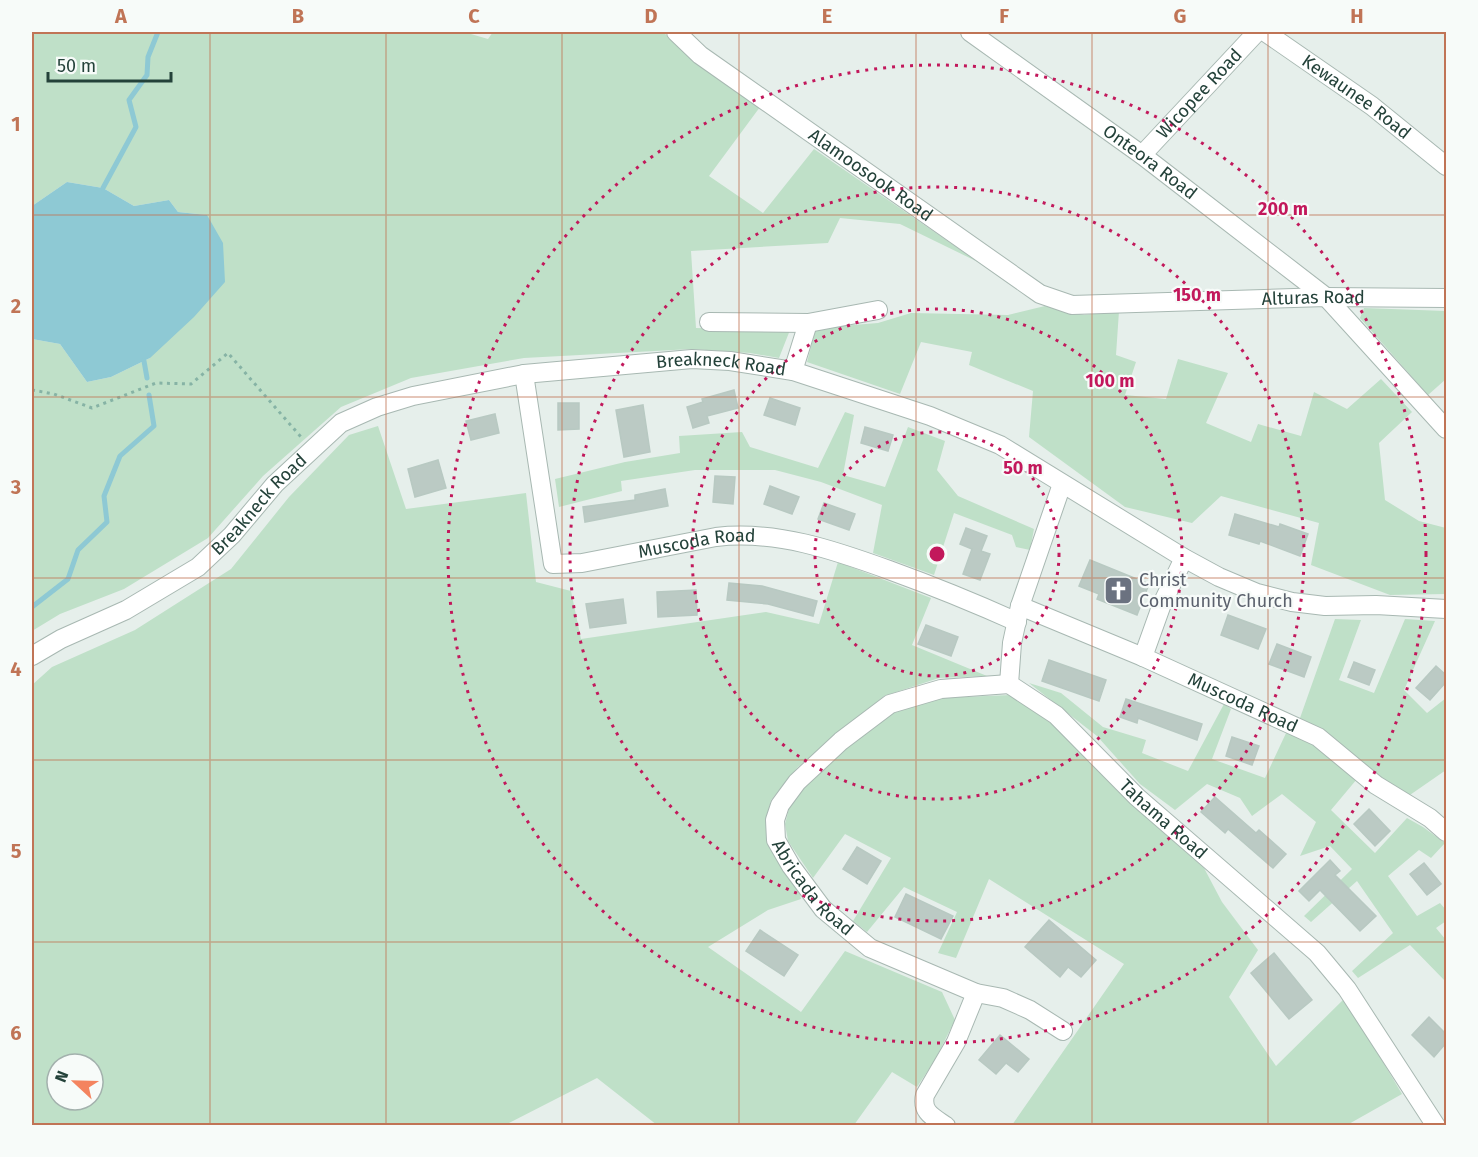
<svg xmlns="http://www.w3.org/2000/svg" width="1478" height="1157" font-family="'Fira Sans',sans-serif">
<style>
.green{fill:#bfe0c8;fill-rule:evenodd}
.water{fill:#8ec9d4}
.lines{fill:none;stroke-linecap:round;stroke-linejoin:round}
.stream{stroke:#8ec9d4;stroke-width:5}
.building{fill:#bbcac4;stroke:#b8c9c2;stroke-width:1.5}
.minor-casing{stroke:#a8b8b2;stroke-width:20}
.path{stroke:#86b3a5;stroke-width:3;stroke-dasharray:3 4.5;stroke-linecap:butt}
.minor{stroke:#fff;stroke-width:18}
.grid{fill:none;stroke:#c07456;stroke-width:1.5;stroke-opacity:0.55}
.ring{fill:none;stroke:#c2185b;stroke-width:3;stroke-dasharray:3 6}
.labels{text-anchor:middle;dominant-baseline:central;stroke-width:4.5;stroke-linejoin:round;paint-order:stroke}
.street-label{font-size:18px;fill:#24423a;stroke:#f7fbf9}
.worship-label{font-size:18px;fill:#5b616d;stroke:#f7fbf9;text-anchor:start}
.centre{fill:#c2185b;stroke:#f7fbf9;stroke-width:3}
.ring-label{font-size:18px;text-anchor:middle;font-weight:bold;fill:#c2185b;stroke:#f7fbf9;stroke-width:4.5;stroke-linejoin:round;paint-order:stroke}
.neatline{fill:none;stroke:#c07456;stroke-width:2}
.grid-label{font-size:20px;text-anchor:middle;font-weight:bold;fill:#c07456}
</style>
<rect width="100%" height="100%" fill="#e6efeb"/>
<g class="green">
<polygon points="32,32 464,32 488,39 493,32 574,32 575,33 577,32 663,32 698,64 760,107 709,176 763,213 814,149 978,262 900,224 840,218 828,243 691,251 696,328 790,330 779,358 750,353 692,349 524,358 411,378 341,407 263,476 208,538 124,589 60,614 32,631 32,339 60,344 87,382 111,377 150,358 207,215 178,212 169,200 134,206 103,188 67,182 32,206"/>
<polygon points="1045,306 1084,315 1119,311 1116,355 1136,362 1125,395 1166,399 1178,359 1228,373 1206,423 1251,442 1258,424 1301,436 1314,392 1347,409 1381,379 1412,412 1379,443 1385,500 1419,521 1446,528 1446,594 1390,595 1311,565 1319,523 1221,496 1192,523 1125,507 1029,437 1033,391 969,365 972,352 921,342 900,394 807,362 816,328 878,323 911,313 1008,315"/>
<polygon points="1364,308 1446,311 1446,379 1428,395 1360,318"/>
<polygon points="845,412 854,415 843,475 885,487 908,427 945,441 937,470 958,496 1034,529 1030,550 1016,547 1012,535 954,513 934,575 873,553 882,505 821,482 775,470 695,470 621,481 622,491 559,507 555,479 625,462 680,453 679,436 742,432 750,447 818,468"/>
<path d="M378,426L406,509L526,493L536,582L571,591L581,639L766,612L819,624L838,562L931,598L912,645L987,676L939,678L884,696L798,767L771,800L767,818L799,888L801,899L768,910L708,947L801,1012L845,951L942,992L955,1020L935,1060L917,1087L892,1072L854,1125H657L597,1078L505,1125L32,1126V685L52,667L135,630L231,569L289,497L349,435ZM57,1064H93V1100H57Z"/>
<polygon points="1335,619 1361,620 1339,680 1374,693 1405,619 1435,621 1404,690 1427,713 1446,698 1446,770 1407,797 1385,784 1333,737 1300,718"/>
<polygon points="1029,683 1061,693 1103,727 1146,740 1142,753 1188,771 1224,704 1231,709 1212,759 1265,778 1287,731 1314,744 1357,779 1331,810 1375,853 1407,818 1423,827 1445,843 1431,858 1419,850 1388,876 1417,916 1440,903 1446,910 1446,921 1436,928 1446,940 1446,982 1410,945 1358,978 1352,971 1393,933 1357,881 1311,922 1304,916 1352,869 1330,846 1300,856 1316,822 1282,794 1252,816 1240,798 1207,784 1175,810 1140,784 1097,736"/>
<polygon points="1011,695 1052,724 1131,804 1204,868 1222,902 1258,950 1229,997 1276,1066 1345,998 1402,1094 1347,1125 1012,1125 1124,964 989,879 956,958 938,953 957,912 904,887 867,932 853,921 891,858 845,834 813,878 788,841 785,824 790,805 811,778 892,710 937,698"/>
</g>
<polygon class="water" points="67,182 103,188 134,206 169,200 178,212 207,215 223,243 225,282 194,317 150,358 111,377 87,382 60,344 32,339 32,206"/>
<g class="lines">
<g class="stream">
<polyline points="103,188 136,127 129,100 147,75 148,57 158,32"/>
<polyline points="144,361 147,378"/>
<polyline points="32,607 68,579 78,550 107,522 104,496 120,456 154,426 149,395"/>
</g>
</g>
<g class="building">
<polygon points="734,390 738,408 707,416 709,423 693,428 687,407 703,402 702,399"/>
<polygon points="770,398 800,408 795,425 764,415"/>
<polygon points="558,403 579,403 579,429 558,430"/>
<polygon points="643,405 650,452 624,457 616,410"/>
<polygon points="495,414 499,433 471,440 466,421"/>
<polygon points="865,427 893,435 888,451 861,443"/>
<polygon points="438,460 446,488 415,497 408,469"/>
<polygon points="715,476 735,477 733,504 713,502"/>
<polygon points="770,486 799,497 792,514 764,504"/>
<polygon points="665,489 668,506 585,522 583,507 635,500 635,495"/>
<polygon points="824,503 855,514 849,530 818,519"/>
<polygon points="1235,514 1279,527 1280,524 1308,534 1300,556 1260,541 1259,544 1229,535"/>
<polygon points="966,528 987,536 981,551 990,554 980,580 963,574 972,549 960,544"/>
<polygon points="1090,560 1149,584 1137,615 1097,599 1099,594 1079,586"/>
<polygon points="729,583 762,586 817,601 813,616 768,604 727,600"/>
<polygon points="696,590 697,615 658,617 657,592"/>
<polygon points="623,599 626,623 590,628 586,604"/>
<polygon points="1228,615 1266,629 1258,649 1221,635"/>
<polygon points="926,625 958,637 951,656 918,644"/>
<polygon points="1277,644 1311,657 1304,677 1269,664"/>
<polygon points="1049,660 1106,680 1099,701 1042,681"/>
<polygon points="1354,662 1375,670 1369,685 1348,677"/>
<polygon points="1436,666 1446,675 1446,682 1430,700 1416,688"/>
<polygon points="1126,699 1202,724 1197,740 1138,718 1137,723 1120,717"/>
<polygon points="1232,737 1259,746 1252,765 1226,756"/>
<polygon points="1215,797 1256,833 1259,830 1286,854 1273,868 1228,829 1225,833 1201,812"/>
<polygon points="1369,809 1390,831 1375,846 1354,824"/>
<polygon points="857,847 881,861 867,884 843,869"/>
<polygon points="1330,860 1340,871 1335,875 1376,916 1360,931 1320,890 1309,901 1299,891"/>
<polygon points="1424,863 1441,884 1427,895 1410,874"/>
<polygon points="906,894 953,916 941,939 895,917"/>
<polygon points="1049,920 1096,960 1081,977 1068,967 1060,977 1025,947"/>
<polygon points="760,930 798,955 784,976 746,951"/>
<polygon points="1274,953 1312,1000 1289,1019 1251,973"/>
<polygon points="1429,1017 1446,1034 1446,1043 1434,1057 1412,1035"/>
<polygon points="1000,1035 1029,1059 1018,1072 1006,1063 996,1074 979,1060"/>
</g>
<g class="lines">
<defs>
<g id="minor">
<path id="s1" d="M676,32L700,55L1040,294L1072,305L1326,297L1446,298"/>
<path id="s2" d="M970,32L1142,155L1326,297L1446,429"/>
<path id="s3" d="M1265,32L1372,106L1446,166"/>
<path id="s4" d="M1142,155L1257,32"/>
<polyline points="709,322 808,323 878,310"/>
<polyline points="793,371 808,323"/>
<path id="s5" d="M524,374L553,564L582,563L716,537C776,530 834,550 889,570C933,586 975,603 1017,622"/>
<path id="s6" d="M1062,484L1020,606L1012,643L1009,684L1056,715L1137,797L1317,953L1347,989L1436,1126"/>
<path id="s7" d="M1020,606L1143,657L1318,737L1376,785L1430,818L1446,832"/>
<path id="s8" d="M32,656L61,639L126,610L198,567L232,535L275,484L341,423L377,407L413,396L524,374L692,359L730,361L793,371L930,416L1000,445L1184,558L1219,577L1257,593L1292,602L1325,606L1376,605L1446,609"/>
<polyline points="1143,657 1162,604 1184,558"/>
<path id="s9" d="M1009,684L941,689L890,704L841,741L797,782L780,805L775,820L776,840L791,866L823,909L870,948L976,993L1003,998L1030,1010L1063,1031"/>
<path d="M946,1126C933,1117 921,1112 925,1095L956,1042L976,993"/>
</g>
</defs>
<use href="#minor" class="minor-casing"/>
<polyline class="path" points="32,390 54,394 92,408 156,383 191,384 228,353 301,437"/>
<use href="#minor" class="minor"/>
</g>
<path class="grid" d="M210,32V1126M386,32V1126M562,32V1126M739,32V1126M916,32V1126M1092,32V1126M1268,32V1126M32,215H1446M32,397H1446M32,578H1446M32,760H1446M32,942H1446"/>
<g class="ring">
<circle cx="937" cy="554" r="122"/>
<circle cx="937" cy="554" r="245"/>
<circle cx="937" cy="554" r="367"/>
<circle cx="937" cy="554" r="489"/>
</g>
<defs>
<symbol id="church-square" viewBox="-11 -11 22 22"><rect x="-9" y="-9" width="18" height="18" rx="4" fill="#6b7280" stroke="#f7fbf9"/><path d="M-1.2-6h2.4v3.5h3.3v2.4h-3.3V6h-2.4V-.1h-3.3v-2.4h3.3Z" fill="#fff"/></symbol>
</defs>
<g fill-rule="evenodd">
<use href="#church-square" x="1102" y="574" width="33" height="33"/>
</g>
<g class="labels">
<g class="street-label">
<text stroke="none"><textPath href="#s4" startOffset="84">Wicopee Road</textPath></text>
<text stroke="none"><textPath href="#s3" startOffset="112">Kewaunee Road</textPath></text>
<text stroke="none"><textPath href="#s2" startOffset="222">Onteora Road</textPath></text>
<text stroke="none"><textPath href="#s1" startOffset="242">Alamoosook Road</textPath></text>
<text stroke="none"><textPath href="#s1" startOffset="724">Alturas Road</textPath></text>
<text stroke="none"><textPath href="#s8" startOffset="780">Breakneck Road</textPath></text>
<text stroke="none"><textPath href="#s8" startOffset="276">Breakneck Road</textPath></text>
<text stroke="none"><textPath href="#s5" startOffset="338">Muscoda Road</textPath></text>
<text stroke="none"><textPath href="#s7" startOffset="243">Muscoda Road</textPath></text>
<text stroke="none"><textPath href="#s6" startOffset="414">Tahama Road</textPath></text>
<text stroke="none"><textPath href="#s9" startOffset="368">Abricada Road</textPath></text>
</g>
<g class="worship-label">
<text x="1139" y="580">Christ<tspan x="1139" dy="21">Community Church</tspan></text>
</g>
</g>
<circle cx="937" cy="554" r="9" class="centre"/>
<g class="ring-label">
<text x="1283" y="215">200 m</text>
<text x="1197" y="301">150 m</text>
<text x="1110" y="387">100 m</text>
<text x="1023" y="474">50 m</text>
</g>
<rect width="1478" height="1157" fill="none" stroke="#f7fbf9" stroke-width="66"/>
<g transform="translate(75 1082) rotate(292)"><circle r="28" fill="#f7fbf9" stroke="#a3b1ad" stroke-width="1.5"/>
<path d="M0-4.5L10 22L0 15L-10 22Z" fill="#f4845f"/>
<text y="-9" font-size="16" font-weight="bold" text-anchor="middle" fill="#24423a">N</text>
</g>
<path d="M48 72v9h123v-9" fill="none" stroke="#24423a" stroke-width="3"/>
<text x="57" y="72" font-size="18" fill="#24423a" stroke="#f7fbf9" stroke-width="4.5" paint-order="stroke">50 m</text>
<rect x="33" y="33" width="1412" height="1091" class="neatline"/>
<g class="grid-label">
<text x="121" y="23">A</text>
<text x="298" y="23">B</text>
<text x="474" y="23">C</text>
<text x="651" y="23">D</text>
<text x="827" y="23">E</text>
<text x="1004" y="23">F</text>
<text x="1180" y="23">G</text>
<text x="1357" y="23">H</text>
<text x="16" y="131">1</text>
<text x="16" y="313">2</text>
<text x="16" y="494">3</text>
<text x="16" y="676">4</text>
<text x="16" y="858">5</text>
<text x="16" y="1040">6</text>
</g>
</svg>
